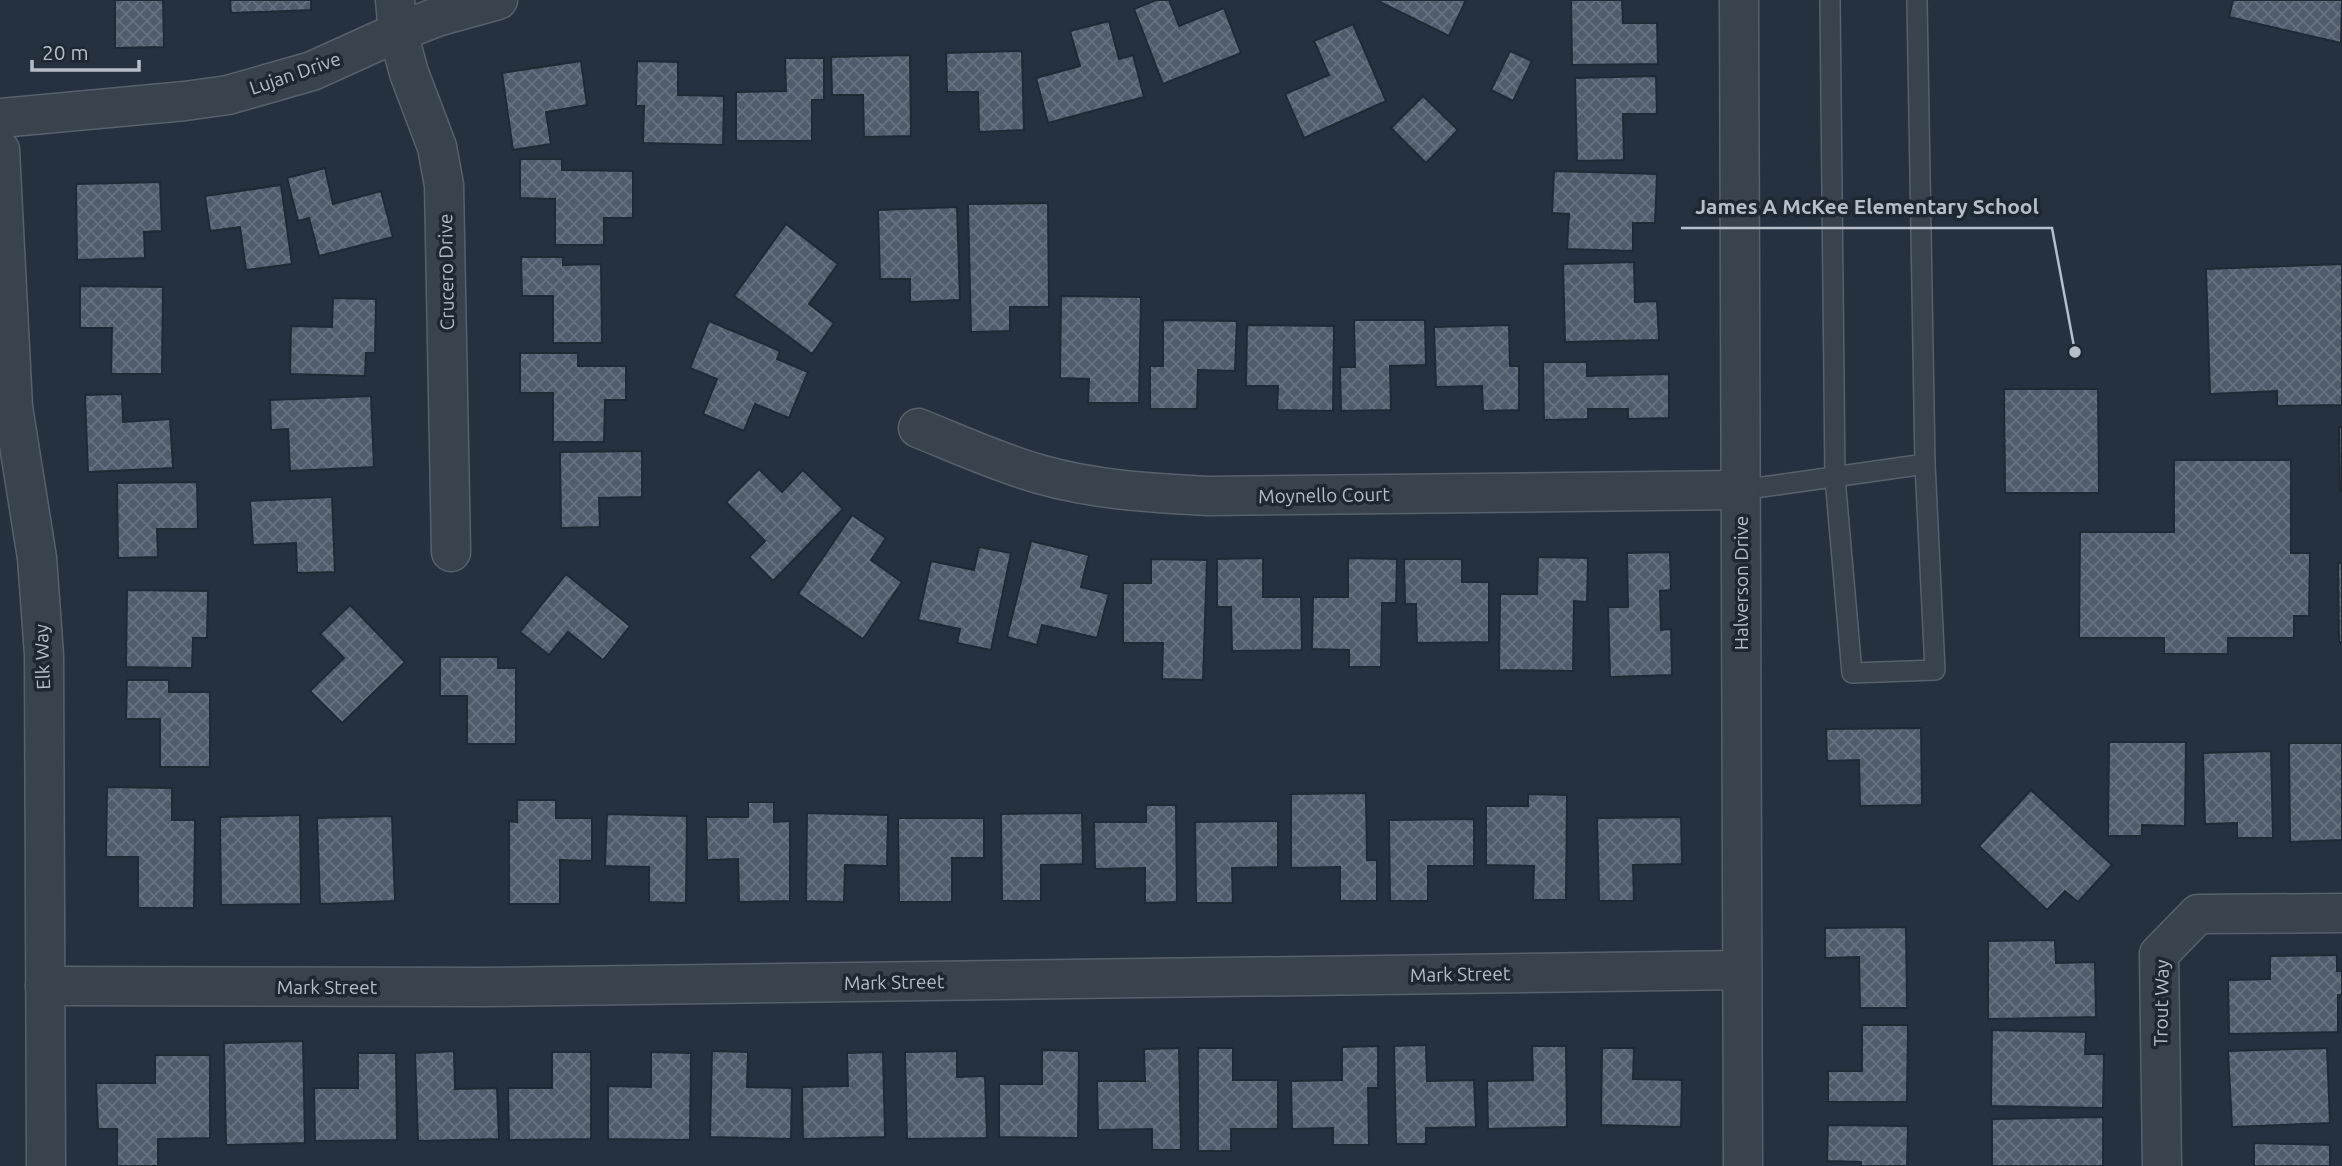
<svg xmlns="http://www.w3.org/2000/svg" width="2342" height="1166" font-family="Ubuntu,sans-serif">
<style>
.building{fill:url(#building-cross-hatch);stroke:#202a35;stroke-width:2}
.lines{fill:none;stroke-linecap:round;stroke-linejoin:round}
.service-casing{stroke:#57616c;stroke-width:22}
.minor-casing{stroke:#57616c;stroke-width:41}
.tertiary-casing{stroke:#57616c;stroke-width:41}
.service{stroke:#39434e;stroke-width:19}
.minor{stroke:#39434e;stroke-width:38}
.tertiary{stroke:#39434e;stroke-width:38}
.labels{text-anchor:middle;dominant-baseline:central;stroke-width:7;stroke-linejoin:round;paint-order:stroke}
.street-label{font-size:19px;fill:#b5bec9;stroke:#1e2833}
.leader{fill:none;stroke:#b5bec9;stroke-width:2.5}
.callout-dot{fill:#b5bec9;stroke:#1e2833;stroke-width:2.5}
.callout-label{font-size:21px;text-anchor:middle;font-weight:bold;fill:#b5bec9;stroke:#1e2833;stroke-width:7;stroke-linejoin:round;paint-order:stroke}
</style>
<defs>
<pattern id="building-cross-hatch" width="8" height="8" patternUnits="userSpaceOnUse" patternTransform="scale(1.75)"><rect width="8" height="8" fill="#505c6c"/><path d="M0 0l8 8M0 8l8-8" fill="none" stroke="#677280"/></pattern>
</defs>
<rect width="100%" height="100%" fill="#25313e"/>
<g class="building">
<polygon points="115,0 163,0 164,47 115,48"/>
<polygon points="230,0 311,0 311,10 231,13"/>
<polygon points="1156,0 1169,0 1179,26 1224,8 1241,53 1163,84 1134,9"/>
<polygon points="1376,0 1466,0 1449,36"/>
<polygon points="1571,0 1622,0 1623,23 1657,23 1658,64 1572,65"/>
<polygon points="2233,0 2342,0 2341,43 2229,17"/>
<polygon points="1109,21 1119,59 1133,55 1144,97 1048,123 1036,78 1080,66 1070,31"/>
<polygon points="1353,24 1386,101 1304,138 1285,94 1329,75 1314,41"/>
<polygon points="1022,51 1024,130 979,132 978,92 947,92 946,53"/>
<polygon points="1510,51 1532,61 1513,101 1491,90"/>
<polygon points="910,55 911,136 864,137 863,95 832,95 831,57"/>
<polygon points="785,58 824,58 824,100 812,100 812,141 736,141 736,92 786,91"/>
<polygon points="581,61 587,105 546,112 551,144 513,150 502,73"/>
<polygon points="637,61 678,62 678,95 724,96 723,145 643,143 644,106 636,106"/>
<polygon points="1656,76 1657,114 1623,114 1624,160 1577,161 1575,78"/>
<polygon points="1423,96 1458,130 1426,163 1391,128"/>
<polygon points="520,159 562,159 562,170 633,171 633,218 604,218 604,245 555,245 555,199 520,198"/>
<polygon points="325,168 333,204 381,191 393,237 319,256 309,218 298,221 287,178"/>
<polygon points="1554,171 1657,174 1655,223 1633,223 1633,251 1567,249 1569,214 1552,213"/>
<polygon points="160,182 162,231 144,232 145,258 77,260 76,184"/>
<polygon points="281,185 292,264 246,270 240,227 210,231 205,196"/>
<polygon points="1048,203 1049,307 1010,307 1010,331 971,332 968,204"/>
<polygon points="957,207 960,300 910,302 910,279 880,279 878,210"/>
<polygon points="786,224 838,264 809,304 834,323 812,354 734,296"/>
<polygon points="521,257 563,257 563,265 601,264 602,343 553,343 553,296 522,296"/>
<polygon points="1634,262 1635,302 1657,301 1659,340 1565,342 1563,264"/>
<polygon points="2342,264 2342,405 2277,406 2277,391 2210,394 2206,269"/>
<polygon points="80,286 163,287 162,374 111,374 112,328 80,328"/>
<polygon points="1061,296 1141,297 1139,403 1088,403 1089,379 1060,378"/>
<polygon points="333,298 376,299 375,353 366,353 365,376 290,374 291,326 332,327"/>
<polygon points="1163,320 1237,321 1235,371 1198,370 1197,409 1150,409 1150,366 1163,366"/>
<polygon points="1354,320 1425,320 1426,365 1390,366 1391,410 1341,411 1340,367 1355,367"/>
<polygon points="709,321 780,351 777,359 808,372 789,418 755,404 744,431 703,414 717,379 690,368"/>
<polygon points="1247,325 1334,326 1333,411 1277,410 1278,386 1246,386"/>
<polygon points="1509,325 1510,366 1519,366 1519,410 1483,411 1482,386 1436,387 1434,327"/>
<polygon points="520,353 578,353 578,366 626,366 626,400 605,400 604,442 553,442 553,393 520,393"/>
<polygon points="1543,362 1587,362 1587,376 1669,374 1669,418 1628,419 1628,409 1588,409 1588,419 1544,420"/>
<polygon points="2004,389 2098,389 2099,493 2005,493"/>
<polygon points="122,394 123,422 170,419 173,468 88,472 85,395"/>
<polygon points="371,396 374,467 290,471 288,429 271,430 270,400"/>
<polygon points="2339,427 2342,427 2342,491 2340,491"/>
<polygon points="642,451 642,497 599,498 600,527 561,528 560,452"/>
<polygon points="2174,460 2291,460 2291,553 2310,553 2309,616 2294,616 2294,638 2228,638 2228,654 2164,654 2164,638 2079,638 2080,532 2174,532"/>
<polygon points="759,469 782,492 803,470 843,509 773,581 749,557 765,541 726,502"/>
<polygon points="197,482 198,529 157,529 158,557 118,558 117,483"/>
<polygon points="332,497 335,572 297,573 296,543 253,545 250,501"/>
<polygon points="852,515 886,538 871,560 902,582 863,639 798,594"/>
<polygon points="1031,541 1089,555 1081,587 1109,594 1097,638 1042,625 1037,645 1007,637"/>
<polygon points="979,547 1011,553 991,650 957,643 960,629 918,620 931,561 974,570"/>
<polygon points="1670,552 1671,590 1660,591 1661,630 1671,629 1672,675 1610,677 1608,607 1628,607 1627,553"/>
<polygon points="1538,557 1588,558 1587,602 1574,601 1573,671 1499,670 1500,594 1537,594"/>
<polygon points="1263,558 1263,597 1301,597 1302,650 1232,651 1231,607 1217,607 1217,559"/>
<polygon points="1348,558 1397,559 1396,603 1382,603 1381,667 1349,667 1349,650 1312,649 1313,597 1348,597"/>
<polygon points="1151,559 1207,560 1203,680 1162,679 1163,643 1123,643 1123,583 1151,583"/>
<polygon points="1404,559 1462,559 1462,582 1489,582 1489,642 1417,643 1416,604 1405,604"/>
<polygon points="2338,563 2342,563 2342,642 2339,642"/>
<polygon points="566,574 630,626 603,660 568,632 549,655 520,632"/>
<polygon points="127,590 208,591 207,638 193,638 192,668 126,667"/>
<polygon points="350,605 405,662 342,723 310,691 344,658 320,634"/>
<polygon points="440,657 498,657 498,668 516,668 516,744 467,744 467,696 440,696"/>
<polygon points="127,680 169,680 169,692 210,692 210,767 160,767 160,719 126,719"/>
<polygon points="1921,728 1922,805 1860,806 1859,760 1827,761 1826,729"/>
<polygon points="2109,742 2186,742 2185,826 2142,825 2142,836 2108,836"/>
<polygon points="2289,743 2342,743 2342,840 2290,842"/>
<polygon points="2271,751 2273,838 2237,838 2237,823 2205,824 2203,753"/>
<polygon points="107,787 172,788 172,820 195,820 194,908 138,908 138,857 106,857"/>
<polygon points="2031,790 2112,865 2078,902 2065,891 2047,910 1979,846"/>
<polygon points="1366,793 1367,860 1377,860 1377,901 1340,901 1340,867 1291,868 1291,794"/>
<polygon points="1528,794 1567,795 1566,900 1533,900 1534,866 1486,865 1486,806 1528,806"/>
<polygon points="517,800 556,800 556,818 592,818 592,861 560,860 560,904 509,904 509,821 517,822"/>
<polygon points="748,802 774,802 774,822 790,821 790,901 739,902 738,859 707,860 706,817 748,817"/>
<polygon points="1146,805 1176,805 1177,902 1145,903 1145,868 1095,869 1094,822 1146,822"/>
<polygon points="807,813 888,815 887,866 845,865 844,902 806,901"/>
<polygon points="1082,813 1083,864 1041,865 1041,901 1002,901 1001,814"/>
<polygon points="607,814 687,816 686,903 649,902 649,867 605,866"/>
<polygon points="300,815 301,904 221,905 220,817"/>
<polygon points="392,816 395,901 320,904 317,818"/>
<polygon points="1681,817 1682,864 1633,865 1634,901 1599,901 1597,818"/>
<polygon points="898,818 984,818 984,858 952,858 952,902 899,902"/>
<polygon points="1474,819 1474,866 1428,866 1428,901 1390,901 1389,820"/>
<polygon points="1278,821 1278,867 1232,868 1233,903 1196,903 1195,822"/>
<polygon points="1906,927 1907,1008 1860,1008 1859,957 1825,958 1825,928"/>
<polygon points="2055,940 2056,963 2095,962 2096,1017 1988,1019 1988,941"/>
<polygon points="2337,955 2337,971 2342,971 2342,995 2338,995 2338,1032 2229,1034 2228,980 2270,979 2270,956"/>
<polygon points="1862,1025 1908,1025 1907,1102 1828,1102 1828,1071 1862,1071"/>
<polygon points="1992,1030 2086,1032 2085,1054 2104,1054 2103,1108 1991,1106"/>
<polygon points="303,1041 305,1143 226,1145 224,1043"/>
<polygon points="1426,1045 1427,1081 1474,1080 1476,1127 1426,1128 1426,1144 1396,1144 1394,1046"/>
<polygon points="1378,1046 1378,1088 1368,1088 1369,1145 1333,1145 1333,1128 1292,1129 1291,1081 1342,1080 1342,1047"/>
<polygon points="1532,1046 1566,1046 1567,1127 1488,1129 1487,1081 1533,1080"/>
<polygon points="1179,1048 1181,1150 1152,1150 1152,1129 1098,1130 1097,1081 1145,1081 1144,1049"/>
<polygon points="1198,1048 1233,1048 1233,1080 1278,1080 1278,1129 1231,1129 1231,1151 1198,1151"/>
<polygon points="1602,1048 1634,1048 1633,1079 1682,1080 1681,1127 1601,1125"/>
<polygon points="2327,1048 2330,1123 2232,1127 2228,1051"/>
<polygon points="1042,1050 1079,1051 1078,1138 999,1137 999,1084 1042,1084"/>
<polygon points="454,1051 455,1089 497,1088 499,1139 418,1141 415,1053"/>
<polygon points="712,1051 748,1052 747,1087 792,1088 791,1139 710,1137"/>
<polygon points="957,1051 957,1077 985,1076 987,1138 907,1139 905,1052"/>
<polygon points="552,1052 591,1052 591,1139 509,1140 508,1088 552,1088"/>
<polygon points="651,1052 691,1053 690,1140 608,1139 608,1086 651,1087"/>
<polygon points="883,1052 885,1137 803,1139 802,1087 848,1086 847,1053"/>
<polygon points="358,1053 396,1053 397,1140 315,1141 314,1088 358,1088"/>
<polygon points="155,1055 210,1055 210,1138 158,1139 158,1166 117,1166 117,1129 98,1129 96,1083 155,1083"/>
<polygon points="2103,1117 2103,1166 1992,1166 1992,1119"/>
<polygon points="1828,1125 1908,1126 1907,1166 1861,1166 1861,1162 1827,1161"/>
<polygon points="2254,1143 2330,1145 2330,1166 2254,1166"/>
</g>
<g class="lines">
<defs>
<g id="service">
<polyline points="1830,0 1835,478 1852,673 1935,670 1925,464"/>
<polyline points="1741,490 1925,464 1917,0"/>
</g>
<g id="minor">
<polyline points="395,0 398,32 409,73 437,147 444,185 451,552"/>
<polyline points="1739,0 1743,1166"/>
<polyline points="0,118 185,101 228,95 312,71 398,32 437,17 498,0"/>
<path d="M918,428C958,444 997,462 1039,474C1094,490 1152,493 1209,496L1741,490"/>
<polyline points="45,986 485,987 1742,970"/>
<polyline points="2162,1166 2159,954 2198,914 2342,913"/>
</g>
<polyline id="tertiary" points="0,150 13,407 37,558 44,655 46,1166"/>
</defs>
<use href="#service" class="service-casing"/>
<use href="#minor" class="minor-casing"/>
<use href="#tertiary" class="tertiary-casing"/>
<use href="#service" class="service"/>
<use href="#minor" class="minor"/>
<use href="#tertiary" class="tertiary"/>
</g>
<g class="labels">
<g class="street-label">
<text transform="translate(295 73) rotate(-19)">Lujan Drive</text>
<text transform="translate(446 272) rotate(-91)">Crucero Drive</text>
<text transform="translate(1324 495) rotate(-1)">Moynello Court</text>
<text transform="translate(1741 583) rotate(-90)">Halverson Drive</text>
<text transform="translate(42 657) rotate(-92)">Elk Way</text>
<text transform="translate(1460 974) rotate(-1)">Mark Street</text>
<text transform="translate(894 982) rotate(-1)">Mark Street</text>
<text x="327" y="987">Mark Street</text>
<text transform="translate(2161 1003) rotate(-89)">Trout Way</text>
</g>
</g>
<path class="leader" d="M2075 352L2052 228H1681"/>
<circle class="callout-dot" cx="2075" cy="352" r="7"/>
<g class="callout-label">
<text x="1867" y="214">James A McKee Elementary School</text>
</g>
<path d="M32 60v10h107v-10" fill="none" stroke="#b5bec9" stroke-width="3.5"/>
<text x="42" y="60" font-size="21" fill="#b5bec9" stroke="#1e2833" stroke-width="5" paint-order="stroke">20 m</text>
</svg>
